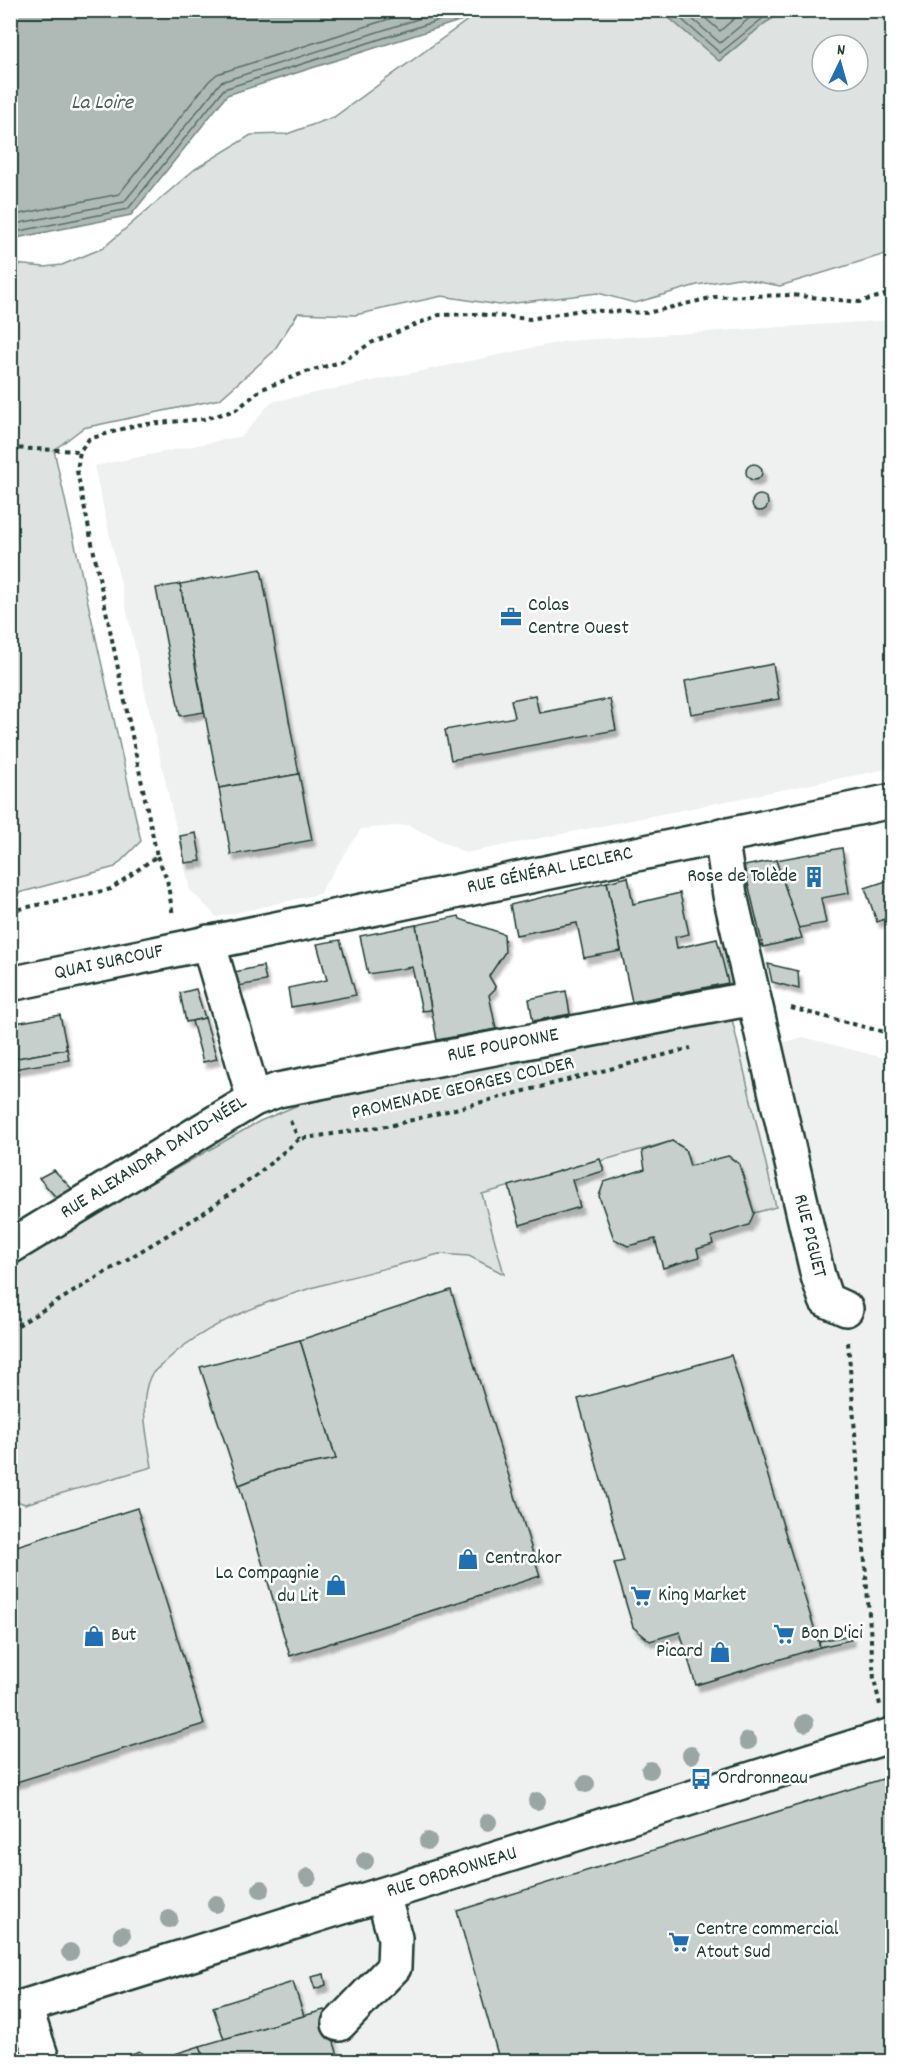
<svg xmlns="http://www.w3.org/2000/svg" width="903" height="2072" font-family="Dekko,sans-serif">
<style>
.built{fill:#eef1f0}
.green{fill:#dee3e2;stroke:#7e908b;stroke-width:1.5;fill-rule:evenodd}
.water{fill:#afbab7;stroke:#758883;stroke-width:1.5}
.lines{fill:none;stroke-linecap:round;stroke-linejoin:round}
.shore{stroke:#596f68;stroke-width:1.5}
.building{fill:#c7cfcc;stroke:#1f3d34;stroke-width:1.5;filter:url(#shadow)}
.minor-casing{stroke:#1f3d34;stroke-width:38}
.path{stroke:#1f3d34;stroke-width:4;stroke-dasharray:4.5 4.5;stroke-linecap:butt}
.minor{stroke:#fff;stroke-width:33}
.tree{fill:#99a6a3}
.labels{text-anchor:middle;dominant-baseline:central;stroke-width:5;stroke-linejoin:round;paint-order:stroke}
.poi-label{font-size:20px;fill:#1f3d34;stroke:#fff;text-anchor:start}
.street-label{font-size:20px;fill:#1f3d34;stroke:#fff}
.water-label{font-size:21px;font-style:italic;fill:#4a625b;stroke:#fff}
</style>
<defs>
<filter id="shadow"><feDropShadow dx="3.5" dy="6" stdDeviation="1.5" flood-color="#0004"/></filter>
</defs>
<rect width="100%" height="100%" fill="#fff"/>
<filter id="ink" filterUnits="userSpaceOnUse"><feTurbulence type="fractalNoise" baseFrequency=".0167" numOctaves="2"/><feDisplacementMap in="SourceGraphic" scale="12" xChannelSelector="R" yChannelSelector="G"/><feConvolveMatrix kernelMatrix="1 2 1 2 8 2 1 2 1" color-interpolation-filters="sRGB"/></filter>
<g filter="url(#ink)">
<g class="built">
<polygon points="892,320 892,768 466,853 408,825 361,829 319,894 217,917 190,890 94,466 242,436 271,402 566,341"/>
<polygon points="803,1037 892,1060 892,2061 11,2061 10,1367 311,1188 751,1098 741,1054"/>
</g>
<g class="green">
<path d="M491,11H664L720,61L765,23L785,11H892V252L780,286L738,278L697,285L635,303L598,293L499,305L442,296L355,315L298,313L273,352L220,399L83,428L54,450L141,841L115,867L11,895V268L15,264L44,267L62,265L103,248L195,169L251,135L287,134L334,117L472,17ZM822,45H858V81H822Z"/>
<path d="M732,1019L776,1207L754,1213L740,1164L729,1156L690,1166L685,1149L672,1141L482,1194L504,1274L469,1256L439,1254C352,1279 232,1298 166,1361C161,1366 153,1371 150,1377C138,1404 148,1439 152,1467L25,1504L11,1499L10,1263L260,1121L298,1105Z"/>
</g>
<g class="water">
<polygon points="11,10 491,10 491,11 227,95 131,215 11,239"/>
<polygon points="661,11 785,11 765,23 719,61"/>
</g>
<g class="lines">
<g class="shore">
<polyline points="671,10 720,53 773,10"/>
<polyline points="682,10 720,43 759,10"/>
<polyline points="696,10 720,31 744,10"/>
<polyline points="10,216 119,194 209,81 217,74 417,10"/>
<polyline points="10,225 124,202 221,82 446,10"/>
<polyline points="10,233 128,209 224,89 471,10"/>
</g>
</g>
<g class="building">
<circle cx="754" cy="472" r="8"/>
<circle cx="760" cy="503" r="8"/>
<polygon points="261,569 299,774 219,788 180,584"/>
<polygon points="180,584 204,712 180,716 156,588"/>
<polygon points="773,664 779,699 691,714 685,681"/>
<polygon points="535,695 539,713 610,699 616,730 451,760 445,730 515,717 511,700"/>
<polygon points="299,774 312,840 231,855 219,788"/>
<polygon points="196,833 201,861 185,863 180,836"/>
<polygon points="842,848 849,893 821,898 826,923 798,928 776,860"/>
<polygon points="776,860 802,938 763,947 744,866"/>
<polygon points="628,877 633,904 680,893 689,934 675,937 677,948 717,939 728,983 632,1002 607,882"/>
<polygon points="892,879 892,916 877,922 865,888"/>
<polygon points="607,882 621,951 584,958 577,923 516,935 510,905"/>
<polygon points="459,916 460,919 504,934 505,952 489,976 496,988 489,995 496,1029 437,1040 416,925"/>
<polygon points="416,925 430,1003 431,1010 422,1011 412,967 368,974 360,936"/>
<polygon points="340,940 356,995 291,1007 288,988 327,980 317,944"/>
<polygon points="768,964 798,971 799,989 772,982"/>
<polygon points="263,966 266,981 238,986 234,972"/>
<polygon points="196,989 205,1018 186,1022 180,993"/>
<polygon points="566,991 570,1014 533,1021 529,999"/>
<polygon points="60,1015 67,1049 12,1059 13,1069 10,1069 10,1024"/>
<polygon points="205,1018 217,1059 203,1062 192,1021"/>
<polygon points="67,1049 69,1060 13,1069 12,1059"/>
<polygon points="672,1141 685,1149 690,1166 728,1156 739,1164 754,1213 749,1225 711,1237 713,1244 697,1249 699,1257 663,1268 655,1239 628,1246 614,1239 599,1196 604,1182 645,1169 642,1151"/>
<polygon points="600,1159 604,1171 572,1180 580,1207 520,1225 509,1186"/>
<polygon points="54,1170 76,1193 60,1202 39,1178"/>
<polygon points="451,1290 540,1576 290,1656 239,1485 277,1470 336,1459 300,1340"/>
<polygon points="887,1316 892,1316 892,1413"/>
<polygon points="300,1340 336,1459 277,1470 239,1485 200,1367"/>
<polygon points="731,1355 820,1647 696,1685 680,1632 650,1641 633,1627 614,1563 624,1561 578,1399"/>
<polygon points="137,1508 204,1724 10,1784 10,1548"/>
<polygon points="851,1635 851,1640 820,1647 819,1641"/>
<polygon points="892,1776 892,2062 500,2062 457,1911"/>
<polygon points="324,1974 326,1985 315,1989 311,1977"/>
<polygon points="293,1982 304,2016 224,2039 213,2007"/>
<polygon points="324,2010 340,2062 205,2062 200,2046"/>
<polygon points="200,2046 205,2062 126,2062 129,2055 139,2051 153,2061"/>
</g>
<g class="lines">
<defs>
<g id="minor">
<polyline points="721,835 730,895 818,1276 826,1300 846,1309"/>
<polyline points="208,942 254,1099"/>
<polyline points="10,984 892,801"/>
<polyline points="10,1247 254,1099 278,1090 753,998"/>
<polyline points="25,2007 43,2062"/>
<polyline points="10,2011 892,1735"/>
<polyline points="339,2024 394,1967 395,1938 383,1895"/>
</g>
</defs>
<use href="#minor" class="minor-casing"/>
<g class="path">
<polyline points="10,448 80,451"/>
<polyline points="157,856 167,879 173,916"/>
<polyline points="10,911 111,889 157,856 77,471 80,451 89,439 136,425 204,419 236,410 262,389 306,372 341,362 371,343 439,315 476,314 530,319 581,310 647,313 715,297 791,295 859,302 892,293"/>
<polyline points="791,1008 892,1034"/>
<polyline points="290,1121 299,1139"/>
<polyline points="10,1330 199,1216 254,1177 299,1139 393,1125 691,1048"/>
<polyline points="848,1342 874,1679 880,1705"/>
</g>
<use href="#minor" class="minor"/>
</g>
<g class="tree">
<circle cx="805" cy="1723" r="9"/>
<circle cx="748" cy="1741" r="9"/>
<circle cx="691" cy="1755" r="9"/>
<circle cx="650" cy="1770" r="9"/>
<circle cx="586" cy="1784" r="9"/>
<circle cx="537" cy="1801" r="9"/>
<circle cx="488" cy="1822" r="9"/>
<circle cx="428" cy="1841" r="9"/>
<circle cx="365" cy="1861" r="9"/>
<circle cx="308" cy="1877" r="9"/>
<circle cx="261" cy="1889" r="9"/>
<circle cx="216" cy="1904" r="9"/>
<circle cx="169" cy="1919" r="9"/>
<circle cx="122" cy="1935" r="9"/>
<circle cx="70" cy="1952" r="9"/>
</g>
</g>
<defs>
<symbol id="office-bare" viewBox="-9 -9 18 18"><path d="M-6-3h4V-5.5h4V-3h4V5H-6ZM-1-4.5V-3h2v-1.5ZM-6 0V1H6V0Z" fill="#1f6fb2" stroke="#fff" stroke-width="2.5" paint-order="stroke"/></symbol>
<symbol id="building-bare" viewBox="-9 -9 18 18"><path d="M-4-6H4V6H1V3H-1V6H-4ZM-2.5-4.3h1.7v1.8h-1.7ZM.8-4.3h1.7v1.8H.8ZM-2.5-1h1.7V.8h-1.7ZM.8-1h1.7V.8H.8Z" fill="#1f6fb2" stroke="#fff" stroke-width="2.5" paint-order="stroke"/></symbol>
<symbol id="shop-bare" viewBox="-9 -9 18 18"><path d="M-5-2.5h2.3a2.7 3.5 0 0 1 5.4 0H5L5.5 6h-11ZM-1.5-2.5h3a1.5 2.3 0 0 0-3 0Z" fill="#1f6fb2" stroke="#fff" stroke-width="2.5" paint-order="stroke"/></symbol>
<symbol id="supermarket-bare" viewBox="-9 -9 18 18"><path d="M-6-5.5h2.5l.6 2H6L4.5 2H-2.5L-4.4-4H-6ZM-1.5 3.2a1.3 1.3 0 1 0 .1 0ZM3 3.2a1.3 1.3 0 1 0 .1 0Z" fill="#1f6fb2" stroke="#fff" stroke-width="2.5" paint-order="stroke"/></symbol>
<symbol id="bus-bare" viewBox="-9 -9 18 18"><path d="M-5-6H5V4H4V6H2V4H-2V6H-4V4H-5ZM-3.5-4V0h7V-4ZM-3.5 1.2v1.5H-2V1.2ZM2 1.2v1.5H3.5V1.2Z" fill="#1f6fb2" stroke="#fff" stroke-width="2.5" paint-order="stroke"/></symbol>
</defs>
<g fill-rule="evenodd">
<use href="#office-bare" x="496" y="602" width="30" height="30"/>
<use href="#building-bare" x="799" y="862" width="30" height="30"/>
<use href="#shop-bare" x="453" y="1544" width="30" height="30"/>
<use href="#shop-bare" x="321" y="1570" width="30" height="30"/>
<use href="#supermarket-bare" x="626" y="1581" width="30" height="30"/>
<use href="#supermarket-bare" x="769" y="1619" width="30" height="30"/>
<use href="#shop-bare" x="79" y="1621" width="30" height="30"/>
<use href="#shop-bare" x="705" y="1637" width="30" height="30"/>
<use href="#bus-bare" x="686" y="1764" width="30" height="30"/>
<use href="#supermarket-bare" x="664" y="1927" width="30" height="30"/>
</g>
<g class="labels">
<g class="poi-label">
<text x="528" y="606">Colas<tspan x="528" dy="23">Centre Ouest</tspan></text>
<text x="797" y="877" text-anchor="end">Rose de Tolède</text>
<text x="485" y="1559">Centrakor</text>
<text x="319" y="1574" text-anchor="end">La Compagnie<tspan x="319" dy="23">du Lit</tspan></text>
<text x="658" y="1596">King Market</text>
<text x="801" y="1634">Bon D'ici</text>
<text x="111" y="1636">But</text>
<text x="703" y="1652" text-anchor="end">Picard</text>
<text x="718" y="1779">Ordronneau</text>
<text x="696" y="1930">Centre commercial<tspan x="696" dy="23">Atout Sud</tspan></text>
</g>
<g class="street-label">
<text transform="translate(550 871) rotate(-12)">RUE GÉNÉRAL LECLERC</text>
<text transform="translate(109 963) rotate(-12)">QUAI SURCOUF</text>
<text transform="translate(503 1046) rotate(-11)">RUE POUPONNE</text>
<text transform="translate(463 1089) rotate(-13)">PROMENADE GEORGES COLDER</text>
<text transform="translate(154 1158) rotate(-32)">RUE ALEXANDRA DAVID-NÉEL</text>
<text transform="translate(809 1236) rotate(76)">RUE PIGUET</text>
<text transform="translate(452 1873) rotate(-17)">RUE ORDRONNEAU</text>
</g>
<g class="water-label">
<text x="102" y="104">La Loire</text>
</g>
</g>
<rect width="903" height="2072" fill="none" stroke="#fff" stroke-width="36"/>
<rect x="18" y="18" width="867" height="2036" fill="none" stroke="#1f3d34" stroke-width="2" filter="url(#ink)"/>
<g transform="translate(840 63) rotate(5)"><circle r="28" fill="#ffffff" stroke="#a5b1ae" stroke-width="1.5"/>
<path d="M0-4.5L10 22L0 15L-10 22Z" fill="#1f6fb2"/>
<text y="-9" font-size="16" font-weight="bold" text-anchor="middle" fill="#1f3d34">N</text>
</g>
</svg>
